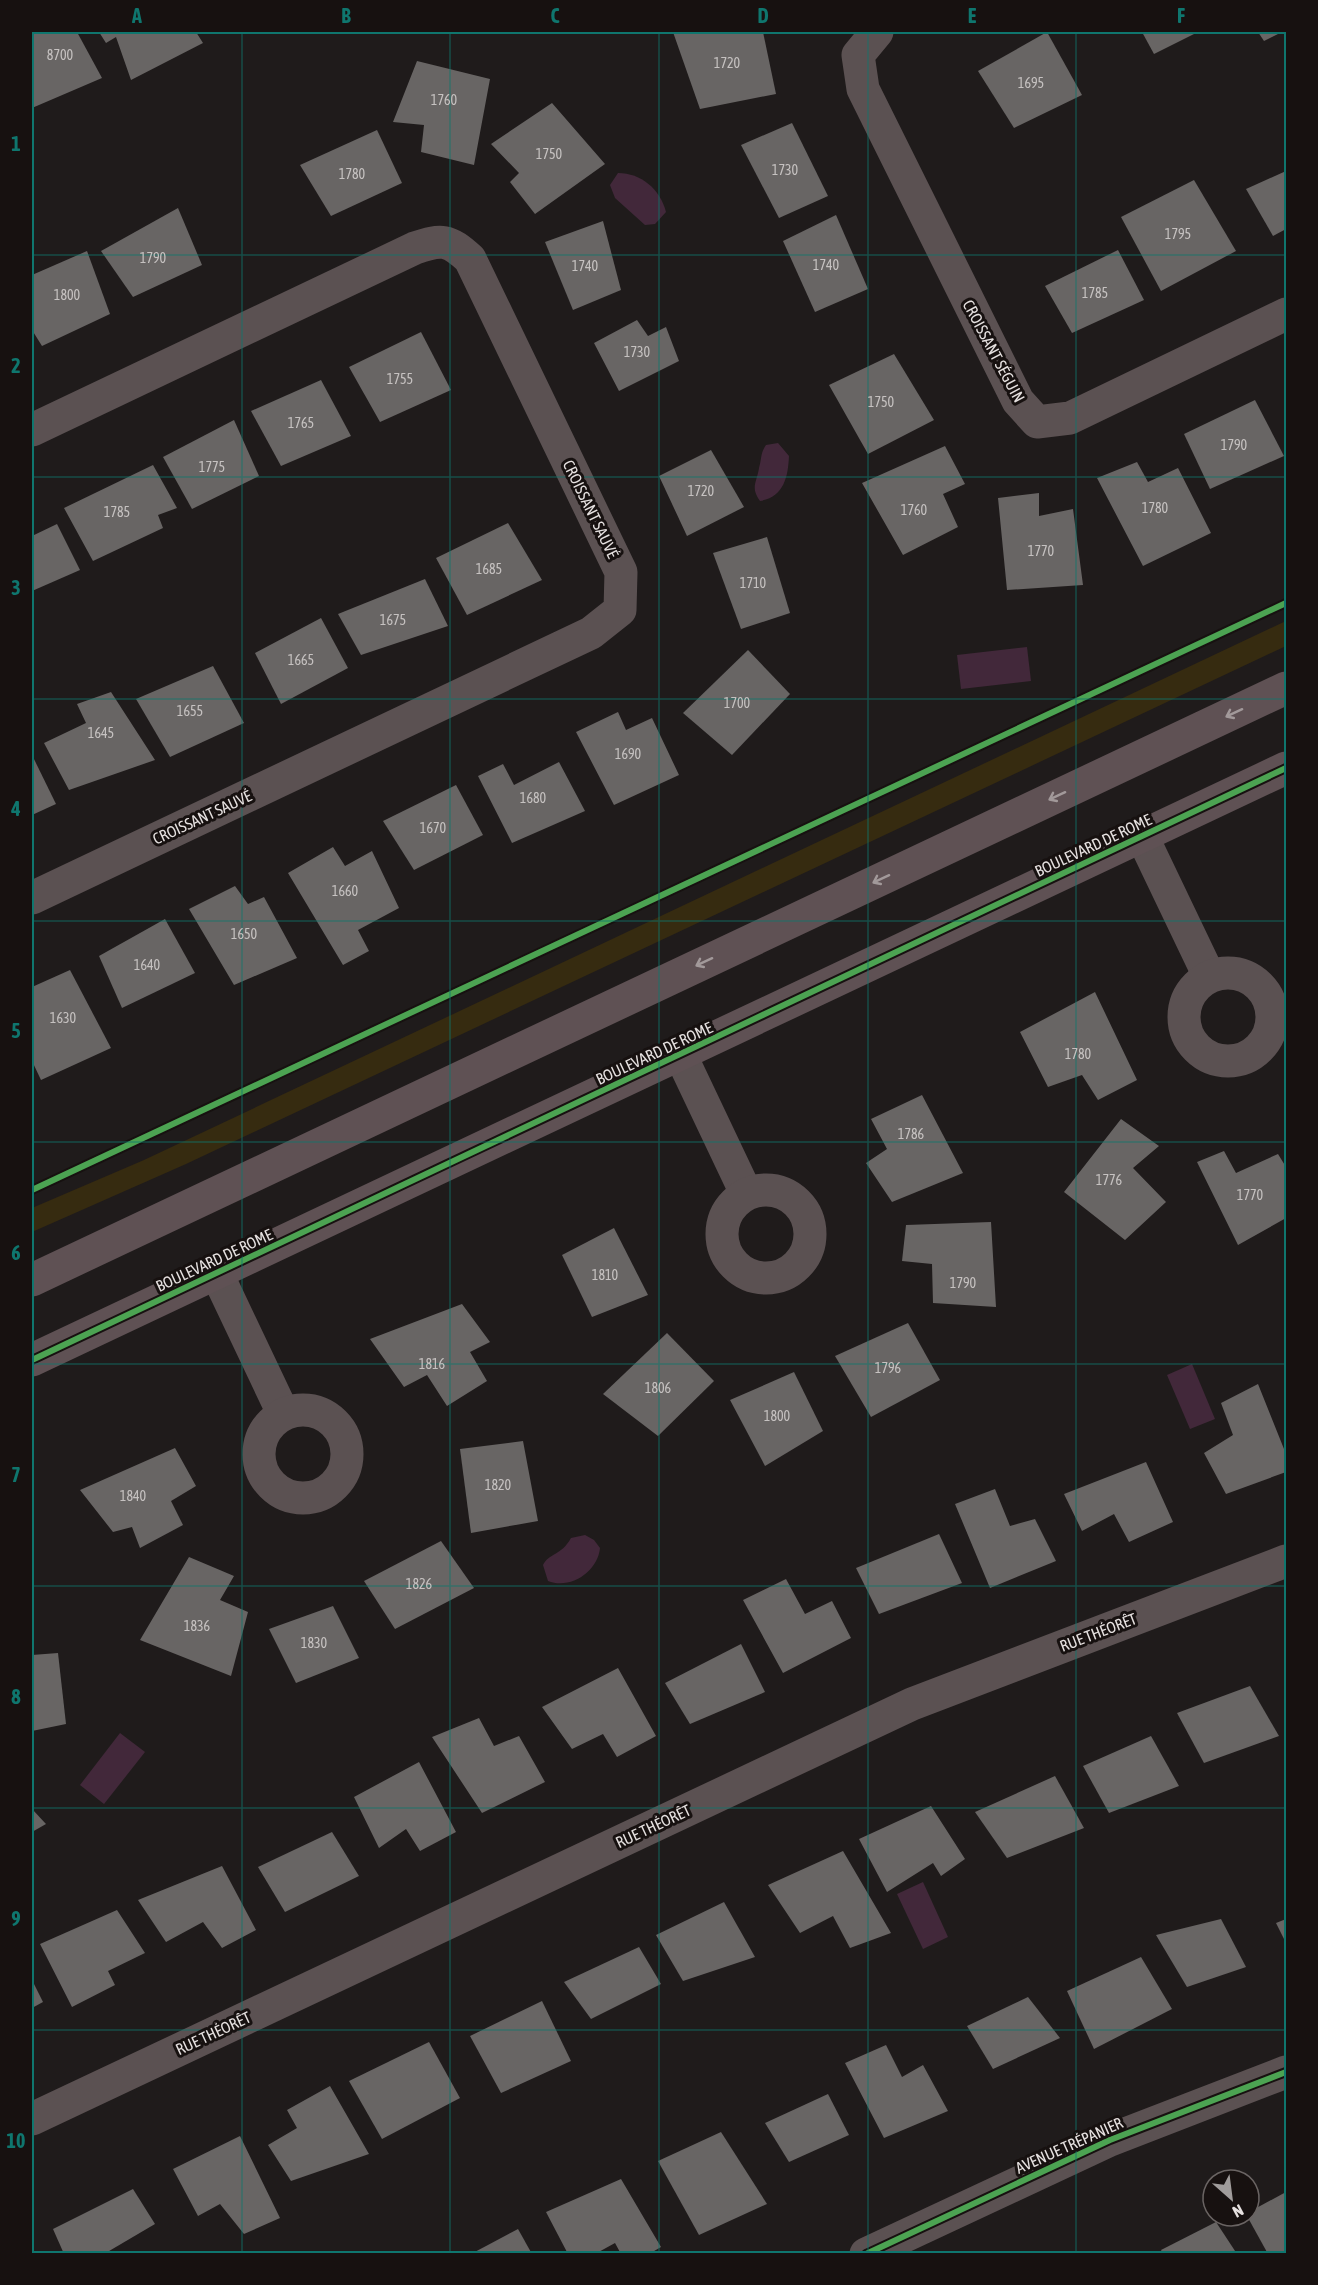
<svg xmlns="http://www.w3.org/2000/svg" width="1318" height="2285" font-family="'Asap Condensed',sans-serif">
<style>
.green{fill:#362b10}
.water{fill:#42283a}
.building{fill:#686564}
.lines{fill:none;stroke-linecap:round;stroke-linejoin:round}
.minor{stroke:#5b5152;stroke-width:33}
.major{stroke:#5f5154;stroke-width:33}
.cycleway-casing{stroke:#171110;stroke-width:10}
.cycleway{stroke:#4ca352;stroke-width:6}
.oneway{stroke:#a2999a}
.grid{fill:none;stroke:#0f766e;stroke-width:1.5;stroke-opacity:0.55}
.labels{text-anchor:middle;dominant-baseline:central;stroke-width:6;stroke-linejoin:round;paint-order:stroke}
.number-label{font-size:14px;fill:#c6c2c1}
.street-label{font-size:16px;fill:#e6e1e0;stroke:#171110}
.neatline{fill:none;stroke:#0f766e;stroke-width:2}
.grid-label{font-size:20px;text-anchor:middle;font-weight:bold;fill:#0f766e}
</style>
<rect width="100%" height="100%" fill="#1f1b1b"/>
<polygon class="green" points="1286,621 1286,646 186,1164 32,1232 32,1208 144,1160"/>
<g class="water">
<path d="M618,173C641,173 660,189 666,212L655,224L645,225L615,198L610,185Z"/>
<path d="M778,443L789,456C788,477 784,497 760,501C750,487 757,482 759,468C762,458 760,454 766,445Z"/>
<polygon points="1027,647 1031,681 961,689 957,655"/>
<polygon points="1192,1364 1215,1419 1190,1429 1167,1375"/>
<path d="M585,1535L594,1540L600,1548C598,1571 571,1590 548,1581L543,1565C549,1553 561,1556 571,1538Z"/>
<polygon points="120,1733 145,1752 104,1804 80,1785"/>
<polygon points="923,1882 948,1937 923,1949 897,1894"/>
</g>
<g class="building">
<polygon points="32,32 77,32 102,78 32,108"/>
<polygon points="99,32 196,32 203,43 131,80 116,37 106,43"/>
<polygon points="673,32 763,32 776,94 700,109"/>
<polygon points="1047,32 1082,95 1014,128 978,71"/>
<polygon points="1142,32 1198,32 1154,54"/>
<polygon points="1258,32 1282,32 1264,41"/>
<polygon points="417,61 490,79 474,165 421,152 424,125 393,122"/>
<polygon points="552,103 605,164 535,214 510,182 519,173 491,144"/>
<polygon points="792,123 828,196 779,218 741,145"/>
<polygon points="377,130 402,183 331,216 300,165"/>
<polygon points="1286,171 1286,229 1273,236 1246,189"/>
<polygon points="1194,180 1236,251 1161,291 1121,217"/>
<polygon points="178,208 202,265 133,297 101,251"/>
<polygon points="836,215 868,289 815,312 783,241"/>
<polygon points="603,221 621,290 573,310 545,242"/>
<polygon points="1118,250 1144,300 1072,333 1045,286"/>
<polygon points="87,251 110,314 42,346 32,330 32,275"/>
<polygon points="637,320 648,336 666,327 679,361 619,391 594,343"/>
<polygon points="421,332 451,390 380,422 349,367"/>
<polygon points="894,354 934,420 868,454 829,385"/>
<polygon points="321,380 351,436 281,466 251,411"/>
<polygon points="1255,400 1284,456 1210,489 1184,434"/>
<polygon points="234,420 259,476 192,509 163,457"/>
<polygon points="945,446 965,484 943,494 958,527 903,555 862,483"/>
<polygon points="711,450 744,507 687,536 659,476"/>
<polygon points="1137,462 1148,482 1178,468 1211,533 1143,566 1097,478"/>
<polygon points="153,465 177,508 158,515 163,528 93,561 64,508"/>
<polygon points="1039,493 1039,516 1073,509 1083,585 1007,590 998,498"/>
<polygon points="508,523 542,580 467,615 436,558"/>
<polygon points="57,524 80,570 32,591 32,536"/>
<polygon points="767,537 790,613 741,629 713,553"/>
<polygon points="425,579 448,626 361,655 338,614"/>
<polygon points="321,618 348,668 281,704 255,653"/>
<polygon points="748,650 790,694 732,755 683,713"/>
<polygon points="213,666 244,723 170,757 136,699"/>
<polygon points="111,692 155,760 69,790 44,743 86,723 77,704"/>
<polygon points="618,712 626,730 652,718 679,775 614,805 576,732"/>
<polygon points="32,755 56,804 32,815"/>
<polygon points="559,762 585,811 512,843 478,776 503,764 514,785"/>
<polygon points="456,785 483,835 414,870 383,821"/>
<polygon points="333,847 345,866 372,851 399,908 358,930 369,951 343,965 288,873"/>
<polygon points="235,886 248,904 264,897 297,958 234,985 189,909"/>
<polygon points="165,919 195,973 122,1008 99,956"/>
<polygon points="70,970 111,1048 41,1080 32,1061 32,987"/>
<polygon points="1095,992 1137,1080 1098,1100 1082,1075 1048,1087 1020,1032"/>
<polygon points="922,1095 963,1173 892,1202 866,1163 887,1149 871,1119"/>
<polygon points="1121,1119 1159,1146 1133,1168 1166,1202 1125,1240 1064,1192"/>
<polygon points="1224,1151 1236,1173 1278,1154 1286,1167 1286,1218 1238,1245 1197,1162"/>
<polygon points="991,1222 996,1307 933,1303 932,1264 902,1261 906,1225"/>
<polygon points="614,1228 648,1295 592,1317 562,1255"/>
<polygon points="462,1304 490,1342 470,1352 487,1381 447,1406 427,1375 404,1387 370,1339"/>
<polygon points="908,1323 940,1380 871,1417 835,1356"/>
<polygon points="667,1333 714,1381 658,1436 603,1394"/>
<polygon points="794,1372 823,1431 765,1466 730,1400"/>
<polygon points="1258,1384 1286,1454 1286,1472 1226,1494 1204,1453 1233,1435 1221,1403"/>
<polygon points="523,1441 538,1521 471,1533 460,1449"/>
<polygon points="175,1448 196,1486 171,1501 183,1525 140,1548 132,1527 113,1532 80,1490"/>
<polygon points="1146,1462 1173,1522 1129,1542 1114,1514 1082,1531 1064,1494"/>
<polygon points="995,1489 1010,1526 1035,1519 1056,1561 990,1588 955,1504"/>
<polygon points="939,1534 962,1583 879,1614 856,1568"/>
<polygon points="441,1541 474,1588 395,1629 364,1581"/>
<polygon points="189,1557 234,1576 220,1600 248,1612 231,1676 140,1640"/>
<polygon points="786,1579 805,1614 832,1601 851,1638 783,1673 743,1600"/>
<polygon points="333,1606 359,1658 296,1683 269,1629"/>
<polygon points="741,1644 765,1692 690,1724 665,1683"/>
<polygon points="58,1653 66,1724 32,1731 32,1655"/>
<polygon points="618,1668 656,1736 617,1757 603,1734 572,1749 542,1707"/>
<polygon points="1250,1686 1279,1736 1204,1763 1177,1713"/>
<polygon points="479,1718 494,1746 519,1736 545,1782 482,1813 432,1737"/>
<polygon points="1151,1736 1179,1786 1109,1813 1083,1766"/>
<polygon points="419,1762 456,1832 420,1851 406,1829 379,1848 354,1797"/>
<polygon points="1055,1776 1084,1828 1007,1858 975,1812"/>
<polygon points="931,1806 965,1859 941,1876 933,1863 887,1892 859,1839"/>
<polygon points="32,1809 46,1824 32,1832"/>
<polygon points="332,1832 359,1876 285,1912 258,1867"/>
<polygon points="843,1851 891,1933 850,1948 833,1916 800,1933 768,1885"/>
<polygon points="222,1866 256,1930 222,1948 203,1922 166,1942 138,1900"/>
<polygon points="724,1902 755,1957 683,1981 656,1935"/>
<polygon points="117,1910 145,1953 108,1971 115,1985 72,2007 40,1944"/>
<polygon points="1221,1919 1246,1967 1187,1987 1156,1935"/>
<polygon points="1286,1919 1286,1943 1276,1923"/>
<polygon points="639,1947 661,1984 591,2019 564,1982"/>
<polygon points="1141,1957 1172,2009 1094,2049 1067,1991"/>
<polygon points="32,1980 43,2002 32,2008"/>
<polygon points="1028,1997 1060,2038 993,2069 967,2026"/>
<polygon points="542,2001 571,2061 501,2093 470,2036"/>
<polygon points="429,2042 460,2098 382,2139 349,2081"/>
<polygon points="886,2045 902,2077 923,2065 948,2111 884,2138 845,2063"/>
<polygon points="330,2086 369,2154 291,2181 268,2145 297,2128 287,2110"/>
<polygon points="828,2094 849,2135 789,2162 765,2123"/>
<polygon points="721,2132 767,2204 699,2235 658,2161"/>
<polygon points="240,2136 280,2218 244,2234 220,2204 198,2216 173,2169"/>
<polygon points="621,2179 661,2247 649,2254 621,2254 615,2243 595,2254 568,2254 546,2212"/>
<polygon points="133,2189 155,2224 104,2254 64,2254 53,2229"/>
<polygon points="1286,2192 1286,2254 1268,2254 1247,2216 1249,2212"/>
<polygon points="1216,2222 1237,2254 1163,2254 1161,2250"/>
<polygon points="518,2229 532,2254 471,2254"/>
</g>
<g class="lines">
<g class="minor">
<polyline points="877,32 858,55 863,89 1018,401 1037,422 1070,418 1286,314"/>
<path d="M32,430L415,248C442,239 448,239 470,259L621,572L620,610L591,633L32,898"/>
<polyline points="1142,836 1209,976"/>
<circle cx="1228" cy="1017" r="44"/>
<polyline points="681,1056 746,1193"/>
<circle cx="766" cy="1234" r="44"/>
<polyline points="217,1274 283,1413"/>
<circle cx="303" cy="1454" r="44"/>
<polyline points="32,2119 912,1704 1286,1561"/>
<polyline points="866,2254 1110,2140 1286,2072"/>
</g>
<g class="major">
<polyline points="32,1280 1286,688"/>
<polyline points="32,1360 1286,768"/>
</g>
<defs>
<g id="cycleway">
<polyline points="32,1190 1286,603"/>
<polyline points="32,1360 1286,768"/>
<polyline points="866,2254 1110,2140 1286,2072"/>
</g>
</defs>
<use href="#cycleway" class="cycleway-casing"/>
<use href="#cycleway" class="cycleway"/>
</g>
<defs><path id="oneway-shaft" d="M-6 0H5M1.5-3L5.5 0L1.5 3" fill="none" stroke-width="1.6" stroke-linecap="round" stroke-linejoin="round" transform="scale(1.5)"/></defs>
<g class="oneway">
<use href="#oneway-shaft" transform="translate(1234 713) rotate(155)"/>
<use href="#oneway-shaft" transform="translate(1057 796) rotate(155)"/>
<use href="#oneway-shaft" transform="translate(881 879) rotate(155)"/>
<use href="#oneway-shaft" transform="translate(704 962) rotate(155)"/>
</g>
<path class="grid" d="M242,32V2254M450,32V2254M659,32V2254M868,32V2254M1076,32V2254M32,255H1286M32,477H1286M32,699H1286M32,921H1286M32,1142H1286M32,1364H1286M32,1586H1286M32,1808H1286M32,2030H1286"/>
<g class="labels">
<g class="number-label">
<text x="60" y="55">8700</text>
<text x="727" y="63">1720</text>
<text x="1031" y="83">1695</text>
<text x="444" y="100">1760</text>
<text x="549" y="154">1750</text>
<text x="785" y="170">1730</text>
<text x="352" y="174">1780</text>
<text x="1178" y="234">1795</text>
<text x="153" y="258">1790</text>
<text x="826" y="265">1740</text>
<text x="585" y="266">1740</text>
<text x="1095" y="293">1785</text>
<text x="67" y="295">1800</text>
<text x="637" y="352">1730</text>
<text x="400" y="379">1755</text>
<text x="881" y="402">1750</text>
<text x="301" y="423">1765</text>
<text x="1234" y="445">1790</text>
<text x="212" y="467">1775</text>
<text x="701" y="491">1720</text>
<text x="1155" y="508">1780</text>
<text x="914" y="510">1760</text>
<text x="117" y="512">1785</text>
<text x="1041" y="551">1770</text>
<text x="489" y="569">1685</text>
<text x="753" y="583">1710</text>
<text x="393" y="620">1675</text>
<text x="301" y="660">1665</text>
<text x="737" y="703">1700</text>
<text x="190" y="711">1655</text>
<text x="101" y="733">1645</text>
<text x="628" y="754">1690</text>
<text x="533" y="798">1680</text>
<text x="433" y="828">1670</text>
<text x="345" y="891">1660</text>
<text x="244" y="934">1650</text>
<text x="147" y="965">1640</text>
<text x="63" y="1018">1630</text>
<text x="1078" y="1054">1780</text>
<text x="911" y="1134">1786</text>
<text x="1109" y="1180">1776</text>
<text x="1250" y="1195">1770</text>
<text x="605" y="1275">1810</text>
<text x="963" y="1283">1790</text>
<text x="432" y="1364">1816</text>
<text x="888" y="1368">1796</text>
<text x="658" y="1388">1806</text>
<text x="777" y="1416">1800</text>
<text x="498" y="1485">1820</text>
<text x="133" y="1496">1840</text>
<text x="419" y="1584">1826</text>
<text x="197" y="1626">1836</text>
<text x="314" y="1643">1830</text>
</g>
<g class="street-label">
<text transform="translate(994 351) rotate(62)">CROISSANT SÉGUIN</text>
<text transform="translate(591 509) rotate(64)">CROISSANT SAUVÉ</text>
<text transform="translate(202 817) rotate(-25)">CROISSANT SAUVÉ</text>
<text transform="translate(1093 845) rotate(-25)">BOULEVARD DE ROME</text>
<text transform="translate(654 1053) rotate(-25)">BOULEVARD DE ROME</text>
<text transform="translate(214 1260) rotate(-25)">BOULEVARD DE ROME</text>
<text transform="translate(1098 1632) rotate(-21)">RUE THÉORÊT</text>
<text transform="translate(653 1826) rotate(-25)">RUE THÉORÊT</text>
<text transform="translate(213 2033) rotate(-25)">RUE THÉORÊT</text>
<text transform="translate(1069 2145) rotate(-24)">AVENUE TRÉPANIER</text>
</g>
</g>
<rect width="1318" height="2285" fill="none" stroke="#171110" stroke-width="66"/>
<g transform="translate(1231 2198) rotate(152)"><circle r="28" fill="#171110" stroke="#6a6463" stroke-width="1.5"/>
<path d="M0-4.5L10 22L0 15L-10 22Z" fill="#a09c9b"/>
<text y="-9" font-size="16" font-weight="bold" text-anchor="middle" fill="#e6e1e0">N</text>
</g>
<rect x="33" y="33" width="1252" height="2219" class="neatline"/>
<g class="grid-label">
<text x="137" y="23">A</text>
<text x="346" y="23">B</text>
<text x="555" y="23">C</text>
<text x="763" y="23">D</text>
<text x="972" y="23">E</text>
<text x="1181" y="23">F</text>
<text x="16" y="151">1</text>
<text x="16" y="373">2</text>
<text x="16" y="595">3</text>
<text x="16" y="816">4</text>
<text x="16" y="1038">5</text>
<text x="16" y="1260">6</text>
<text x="16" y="1482">7</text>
<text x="16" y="1704">8</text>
<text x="16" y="1926">9</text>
<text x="16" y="2148">10</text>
</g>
</svg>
